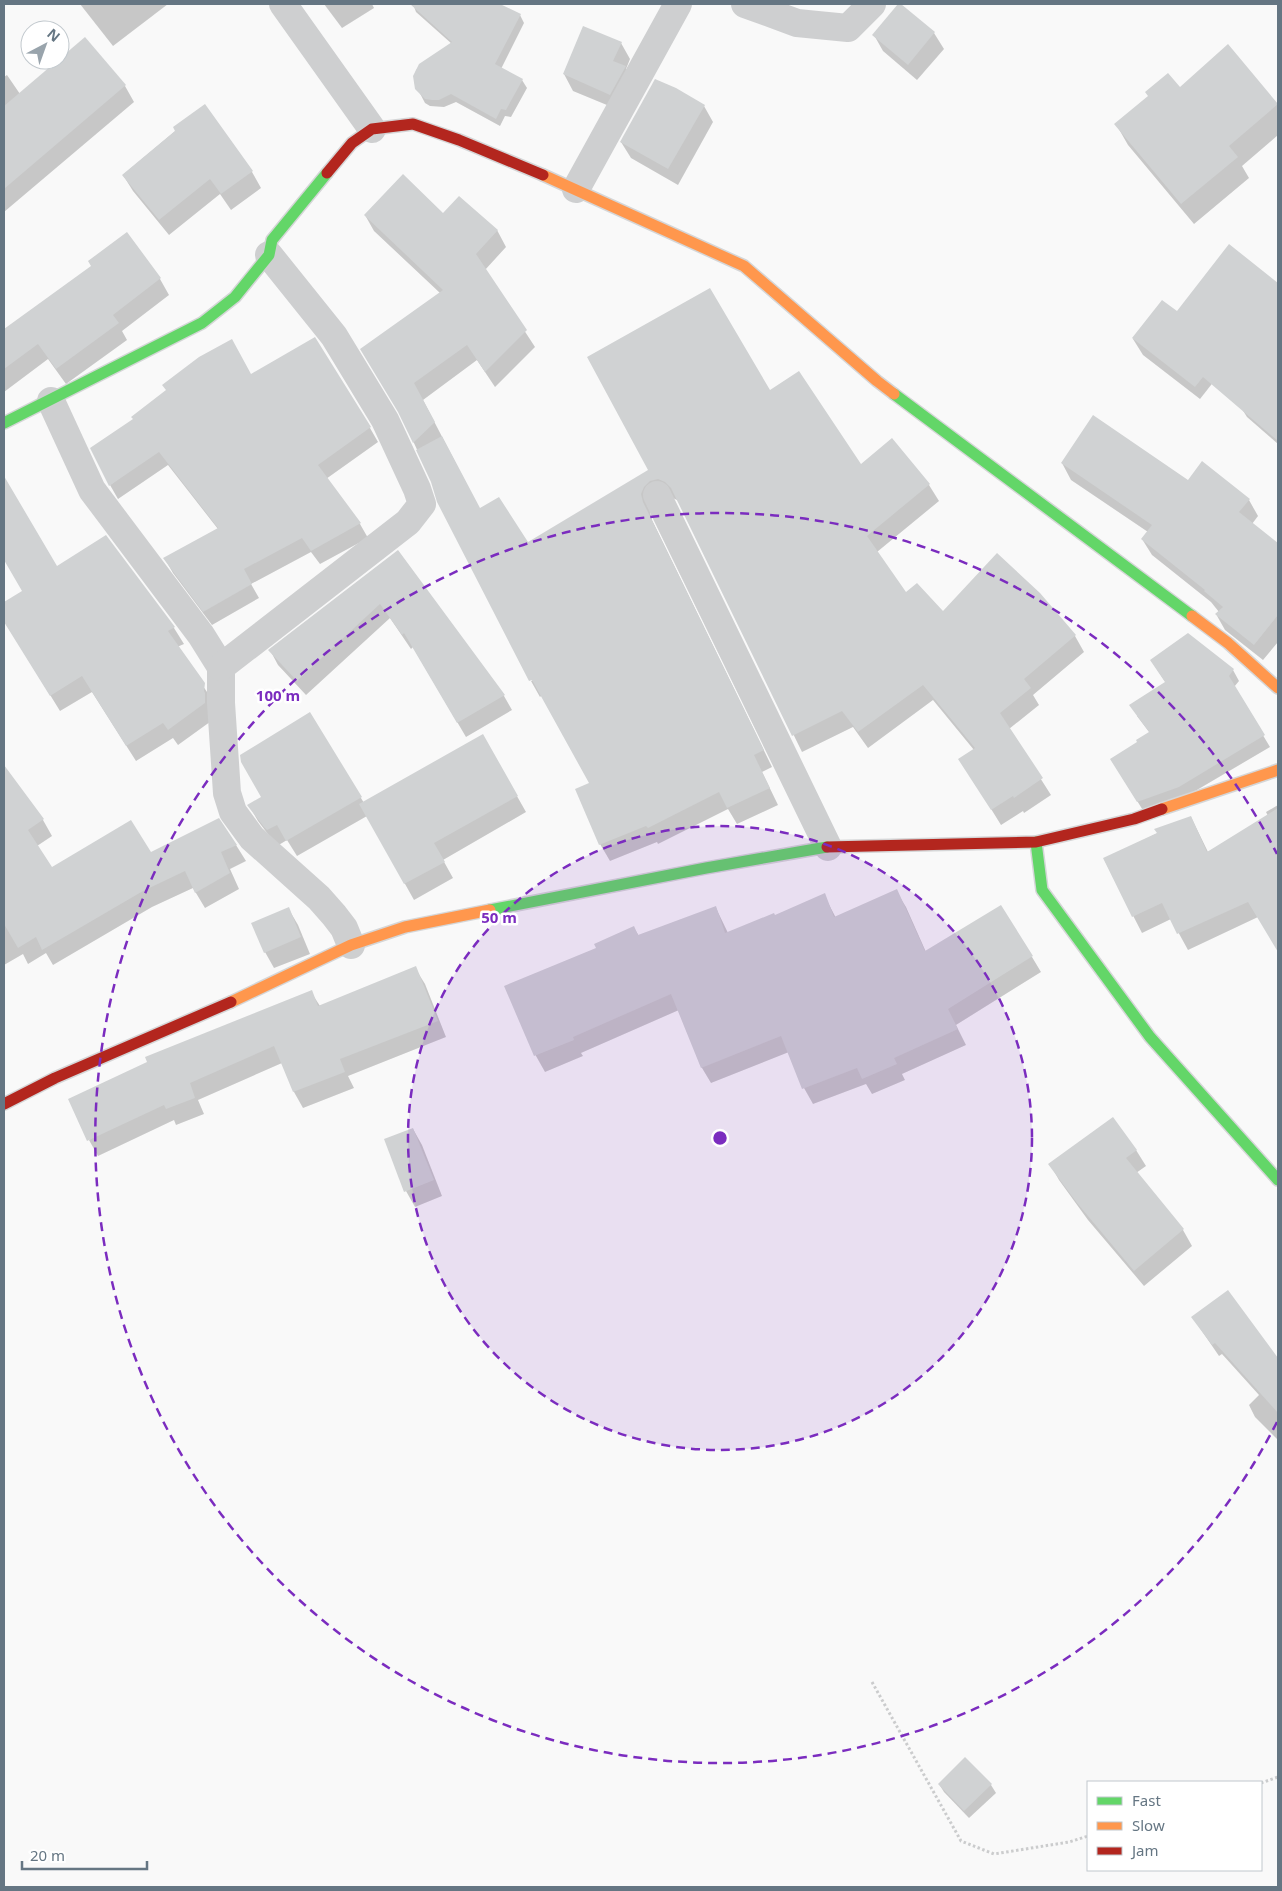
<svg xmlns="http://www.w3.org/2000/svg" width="1282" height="1891" font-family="'Noto Sans',sans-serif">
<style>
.shadow{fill:#0003}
.building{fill:#d0d2d3}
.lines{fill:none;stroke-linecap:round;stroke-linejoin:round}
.fast-casing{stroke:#d5d6d7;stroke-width:14}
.slow-casing{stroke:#d5d6d7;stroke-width:14}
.jam-casing{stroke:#d5d6d7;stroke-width:14}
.path{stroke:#cbcccd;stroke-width:3;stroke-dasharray:2.5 2.5;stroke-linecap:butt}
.street{stroke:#cecfd0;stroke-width:28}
.fast{stroke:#63d668;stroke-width:11}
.slow{stroke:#ff974d;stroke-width:11}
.jam{stroke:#b3261e;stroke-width:11}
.ring{fill:none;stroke:#7b2cbf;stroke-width:2.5;stroke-dasharray:9 6}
.centre{fill:#7b2cbf;stroke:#fff;stroke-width:2.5}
.ring-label{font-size:15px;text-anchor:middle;font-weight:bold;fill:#7b2cbf;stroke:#fff;stroke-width:5;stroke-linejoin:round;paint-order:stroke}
</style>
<rect width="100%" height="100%" fill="#f9f9f9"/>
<g class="shadow">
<polygon points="80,4 168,4 113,46"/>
<polygon points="324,4 372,4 374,8 342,28"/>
<polygon points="413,4 463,4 474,14 479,4 497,4 520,15 524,23 501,69 522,80 527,88 511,117 505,116 500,126 456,102 444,107 430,106 425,103 414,82 416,70 452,44 416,12"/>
<polygon points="899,4 934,33 944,49 917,80 883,51 874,35"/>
<polygon points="621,43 630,59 626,69 634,83 619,110 573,91 564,74"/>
<polygon points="1228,46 1278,105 1278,135 1242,166 1249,178 1194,224 1128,145 1116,124 1149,96 1179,89"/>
<polygon points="7,75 20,94 125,86 134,102 4,212 4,77"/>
<polygon points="205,106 252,172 261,188 231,210 220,194 169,235 133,191 123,175"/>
<polygon points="704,106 713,122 678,185 631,158 621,142"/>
<polygon points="365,215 443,215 497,230 506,247 485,270 535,347 495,387 477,360 423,400 480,510 528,544 650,470 770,392 861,466 892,440 929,485 939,501 877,552 906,594 943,613 1075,636 1084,652 1033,695 1039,705 1009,729 1051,795 1024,813 1023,811 1001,825 970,775 974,750 933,700 868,748 853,727 802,752 679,501 669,496 650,512 652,520 772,767 762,772 778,805 737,824 728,809 658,844 657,842 610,861 600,844 591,784 542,695 540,697 531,681 538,678 432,482 401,415 440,293 374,231"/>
<polygon points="126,234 160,279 169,295 122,331 127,340 66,384 48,359 4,392 4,330 92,267"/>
<polygon points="1272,280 1278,290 1278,300 1200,399 1143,355 1133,339 1177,313"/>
<polygon points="1278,368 1278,444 1247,417 1242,409"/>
<polygon points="251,375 370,428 378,442 326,479 360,524 368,538 320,564 311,552 251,584 259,598 212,625 173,573 165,559 218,529 168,465 118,499 110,485"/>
<polygon points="1062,463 1188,481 1249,500 1258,516 1252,524 1278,545 1278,642 1263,660 1225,630 1216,614 1219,612 1211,602 1152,555 1142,539 1148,532 1071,480"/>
<polygon points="4,478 57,568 106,537 174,628 184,644 177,647 213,701 214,719 178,745 173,738 136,761 92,692 60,711 4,620 4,604 24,591 4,558"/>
<polygon points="398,551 504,696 512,710 466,737 413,647 411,649 390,618 306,695 278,665 270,650"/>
<polygon points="1151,660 1233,670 1239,681 1234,687 1270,747 1185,797 1144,812 1118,770 1150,733 1137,716 1166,683"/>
<polygon points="310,714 364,803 483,736 526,812 443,860 453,878 414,900 367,816 297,856 287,840 277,846 258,821 249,805 262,798"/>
<polygon points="4,767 43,820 52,836 37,846 52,869 150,854 236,845 246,861 230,869 239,889 205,908 193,888 152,907 53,965 46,953 28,964 23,954 4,965"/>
<polygon points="1278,805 1278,936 1272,940 1258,917 1188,950 1171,919 1142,933 1104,859 1191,817 1208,852 1268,816 1266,812"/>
<polygon points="896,891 906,907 926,952 1032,957 1041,972 956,1025 966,1045 902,1074 905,1080 872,1094 866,1084 813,1104 804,1088 789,1052 711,1083 702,1068 679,1010 581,1053 583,1056 545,1072 536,1056 506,986 598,948 634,928 639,936 716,908 728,933 775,916 824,895 836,918"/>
<polygon points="288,908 298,925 310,954 274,968 265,952"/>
<polygon points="415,968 425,984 446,1037 348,1076 354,1088 303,1108 294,1092 282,1063 198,1100 204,1114 176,1125 174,1120 98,1156 89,1140 311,992 320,1006"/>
<polygon points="413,1129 422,1145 442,1196 415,1207 406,1191"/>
<polygon points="1136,1150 1146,1166 1136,1173 1183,1230 1192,1246 1144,1286 1088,1220 1059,1180 1050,1164"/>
<polygon points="1193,1318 1249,1334 1278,1365 1278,1440 1255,1417 1249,1405 1259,1395 1222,1354 1219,1356"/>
<polygon points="965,1759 991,1785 996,1793 969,1818 944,1792 939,1784"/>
</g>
<g class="building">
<polygon points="410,4 500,4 521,14 495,64 523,79 506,110 501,109 496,119 451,94 439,100 432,100 425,99 415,89 413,76 419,64 452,42"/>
<polygon points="898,4 901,4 935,32 908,65 872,35"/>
<polygon points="583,26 622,42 613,61 626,66 610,95 563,74"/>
<polygon points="85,37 126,85 4,189 4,106"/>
<polygon points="1228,44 1278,104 1229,146 1238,157 1181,204 1114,124 1148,96 1145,92 1168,73 1180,87"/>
<polygon points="655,79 676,88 705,105 668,169 620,142"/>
<polygon points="205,104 253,171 221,194 210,179 159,220 122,175 175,131 173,127"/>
<polygon points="403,174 443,213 459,196 498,230 476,254 527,330 485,372 467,345 414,383 435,422 413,443 398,412 360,349 443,290 364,215"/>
<polygon points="127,232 161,278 113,315 119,323 56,369 38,344 4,369 4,329 91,266 88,261"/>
<polygon points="1229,244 1278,283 1278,441 1203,377 1195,387 1132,338 1162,300 1177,311"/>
<polygon points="710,288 770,390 799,371 861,464 892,438 930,484 867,536 906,592 917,583 943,611 997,553 1040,593 1076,635 1024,679 1031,688 1000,713 1043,778 1014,798 1013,796 991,810 958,759 975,748 923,685 858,732 842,711 792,736 671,488 665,482 658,479 650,481 644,487 641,494 643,502 764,750 754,755 770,788 727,808 719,792 648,828 646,826 599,845 575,789 589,783 532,680 529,681 437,502 431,482 416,450 442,436 480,508 499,497 528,542 648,470 587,357"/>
<polygon points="315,337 371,427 318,465 361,523 311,551 302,538 244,569 252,584 203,612 163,558 218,528 159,452 109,486 90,448 133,419 131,417 166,390 162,385 199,357 232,339 251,374"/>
<polygon points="1093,415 1188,480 1202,461 1250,499 1239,512 1278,543 1278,615 1254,645 1215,614 1223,607 1204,591 1205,590 1141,539 1152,525 1061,463"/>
<polygon points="4,476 57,566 106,535 175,627 168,631 205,683 204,691 205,693 205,703 168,730 163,723 126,746 82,676 50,696 4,622 4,602 22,591 4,560"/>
<polygon points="398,550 505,695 457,723 404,633 402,635 380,604 297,681 268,650"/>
<polygon points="1188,633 1234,669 1229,676 1265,735 1179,787 1137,802 1110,759 1137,742 1136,740 1149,732 1129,705 1165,682 1150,660"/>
<polygon points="310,712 362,797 286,841 277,825 267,830 264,827 247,805 261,797 241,762 240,755"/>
<polygon points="483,734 518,796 434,843 445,862 404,884 359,804"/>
<polygon points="4,765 44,819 28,830 52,867 131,820 151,852 219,818 237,845 221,852 230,873 195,893 185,871 143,891 42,950 36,937 18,948 4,924"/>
<polygon points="1278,808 1278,952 1248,902 1177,934 1162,903 1132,917 1103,858 1157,833 1154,829 1191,816 1207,852"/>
<polygon points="897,889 925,951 1001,905 1033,956 948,1009 958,1029 894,1058 897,1064 862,1079 857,1068 802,1089 781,1036 701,1068 671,994 573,1037 574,1040 534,1056 504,986 596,948 594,944 634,926 638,935 716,906 725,933 774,913 775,915 825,893 834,917"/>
<polygon points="289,907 301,937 264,953 251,923"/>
<polygon points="416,966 438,1021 340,1059 345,1072 293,1092 274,1046 190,1083 195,1098 166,1109 164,1105 87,1141 68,1099 147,1062 145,1057 312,990 318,1006"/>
<polygon points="1113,1117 1137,1150 1126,1158 1184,1229 1134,1271 1077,1203 1048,1164"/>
<polygon points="413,1128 434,1180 404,1192 384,1139"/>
<polygon points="1228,1290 1278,1358 1278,1413 1215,1343 1212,1345 1191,1317"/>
<polygon points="965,1757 992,1784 964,1811 938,1784"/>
</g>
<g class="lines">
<defs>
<g id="fast">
<polyline points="894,394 1192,616"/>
<polyline points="4,423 202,323 235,297 269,255 272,240 327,173"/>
<polyline points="1036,842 1042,890 1150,1037 1278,1180"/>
<polyline points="490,910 706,868 827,847"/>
</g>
<g id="slow">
<polyline points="543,175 744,266 877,381 894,394"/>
<polyline points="1192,616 1228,643 1278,688"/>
<polyline points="1162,809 1278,770"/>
<polyline points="231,1002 351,945 405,927 490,910"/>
</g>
<g id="jam">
<polyline points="327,173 352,143 372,129 413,124 459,140 543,175"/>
<polyline points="827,847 1036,842 1134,819 1162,809"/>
<polyline points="4,1104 55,1078 231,1002"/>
</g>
</defs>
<use href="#fast" class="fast-casing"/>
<use href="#slow" class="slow-casing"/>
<use href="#jam" class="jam-casing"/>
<g class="path">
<polyline points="872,1682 961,1841 994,1854 1069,1842 1088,1836"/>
<polyline points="1261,1783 1278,1777"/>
</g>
<g class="street">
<polyline points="283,4 372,129"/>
<polyline points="745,4 797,23 848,28 872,4"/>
<polyline points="576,189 678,4"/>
<polyline points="51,401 92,490 201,635 221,667 221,703 227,793 233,812 252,838 319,898 334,915 344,928 351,945"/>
<polyline points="657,495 828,847"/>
<polyline points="221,667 408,522 422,504 417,489 385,420 334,336 269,255"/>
</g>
<use href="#fast" class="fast"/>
<use href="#slow" class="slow"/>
<use href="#jam" class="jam"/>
</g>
<circle cx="720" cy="1138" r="312" fill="#7b2cbf" fill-opacity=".12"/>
<g class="ring">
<circle cx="720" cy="1138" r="312"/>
<path d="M1277 1422A625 625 0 1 1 1277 854"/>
</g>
<circle cx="720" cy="1138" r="8" class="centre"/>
<g class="ring-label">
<text x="278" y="701">100 m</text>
<text x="499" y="923">50 m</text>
</g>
<rect width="1282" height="1891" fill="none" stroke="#657683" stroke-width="10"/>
<rect x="1087" y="1781" width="175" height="90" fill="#ffffff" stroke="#c1c8cd"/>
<rect x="1097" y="1797" width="25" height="8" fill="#63d668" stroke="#c1c8cd"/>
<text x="1132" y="1806" font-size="15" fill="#657683">Fast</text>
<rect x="1097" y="1822" width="25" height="8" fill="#ff974d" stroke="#c1c8cd"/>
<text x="1132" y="1831" font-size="15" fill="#657683">Slow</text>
<rect x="1097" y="1847" width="25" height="8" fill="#b3261e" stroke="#c1c8cd"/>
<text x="1132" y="1856" font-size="15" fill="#657683">Jam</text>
<g transform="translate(45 45) rotate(41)"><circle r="24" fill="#ffffff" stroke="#c1c8cd"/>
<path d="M0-4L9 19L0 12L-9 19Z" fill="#99a4ac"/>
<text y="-8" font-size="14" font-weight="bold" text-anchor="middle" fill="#657683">N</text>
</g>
<path d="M22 1861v8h125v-8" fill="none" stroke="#657683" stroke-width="2.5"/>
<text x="30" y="1861" font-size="15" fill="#657683" stroke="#ffffff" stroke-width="4" paint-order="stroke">20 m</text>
</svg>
